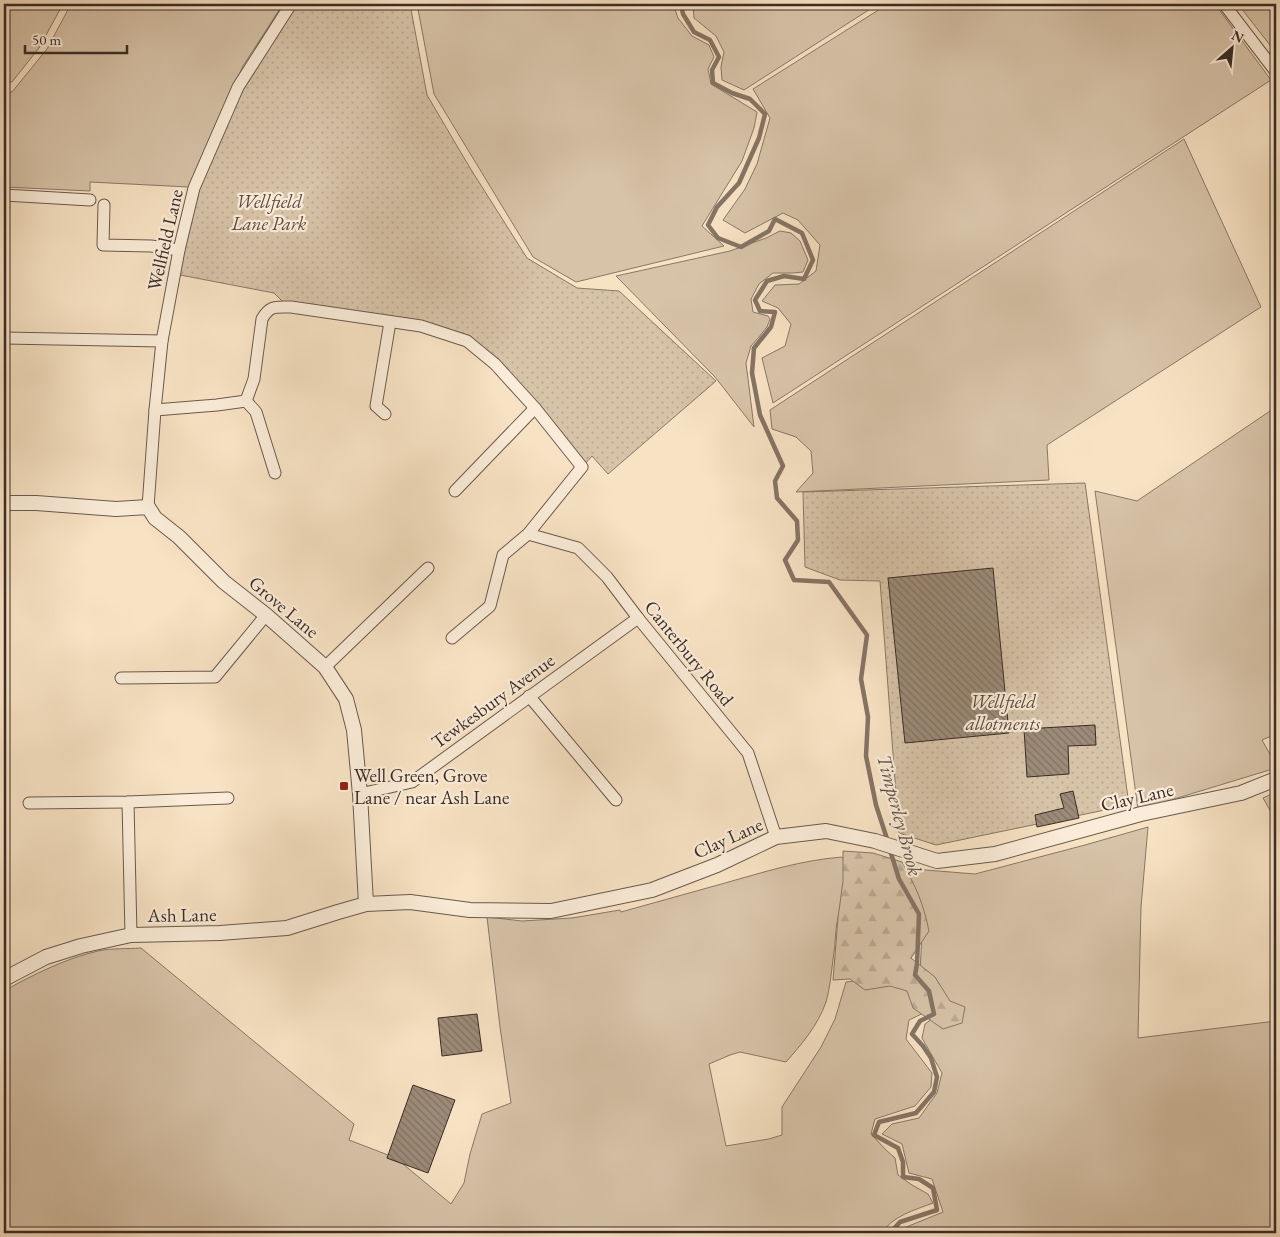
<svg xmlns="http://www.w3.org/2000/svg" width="1280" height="1237" font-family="'EB Garamond',serif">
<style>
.grass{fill:#d7c3a8;stroke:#887867}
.forest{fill:url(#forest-firs);stroke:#887867}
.park{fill:url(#park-dots);stroke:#887867}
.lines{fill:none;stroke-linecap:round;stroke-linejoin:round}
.stream{stroke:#857464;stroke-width:4.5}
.building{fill:url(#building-back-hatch);stroke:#3a2c26}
.minor-casing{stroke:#695a4d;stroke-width:13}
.tertiary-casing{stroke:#695a4d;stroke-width:16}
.minor{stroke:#faecd8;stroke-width:11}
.tertiary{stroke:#faecd8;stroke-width:14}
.poi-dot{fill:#8f2418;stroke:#faecd8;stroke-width:2}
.labels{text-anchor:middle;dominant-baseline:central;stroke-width:4.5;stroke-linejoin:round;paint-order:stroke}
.park-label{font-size:19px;font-style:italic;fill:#594a40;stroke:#faecd8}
.street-label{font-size:19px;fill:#3a2c26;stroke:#faecd8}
.poi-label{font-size:19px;fill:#3a2c26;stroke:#faecd8;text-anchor:start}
.water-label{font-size:20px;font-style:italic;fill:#605045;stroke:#faecd8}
</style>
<defs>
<pattern id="forest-firs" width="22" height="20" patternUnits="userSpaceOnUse" patternTransform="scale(1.25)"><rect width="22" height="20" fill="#d7c3a8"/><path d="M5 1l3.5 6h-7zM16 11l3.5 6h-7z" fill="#b9a890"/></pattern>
<pattern id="park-dots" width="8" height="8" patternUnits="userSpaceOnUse" patternTransform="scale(1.25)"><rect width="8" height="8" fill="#d7c3a8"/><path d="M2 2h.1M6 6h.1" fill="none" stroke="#b9a890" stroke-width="1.8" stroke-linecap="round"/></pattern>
<pattern id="building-back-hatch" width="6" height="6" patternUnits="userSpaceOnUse" patternTransform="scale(1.25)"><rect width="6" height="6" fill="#9c8b78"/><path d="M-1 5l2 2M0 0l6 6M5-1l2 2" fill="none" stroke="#807262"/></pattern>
</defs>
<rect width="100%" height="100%" fill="#f7e2c3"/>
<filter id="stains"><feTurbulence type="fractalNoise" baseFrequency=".004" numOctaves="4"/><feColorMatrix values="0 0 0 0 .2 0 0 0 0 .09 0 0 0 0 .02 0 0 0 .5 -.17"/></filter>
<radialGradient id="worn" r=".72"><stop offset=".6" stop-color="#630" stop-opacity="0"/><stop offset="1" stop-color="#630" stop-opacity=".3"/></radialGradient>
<g class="grass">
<polygon points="4,4 63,4 39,48 12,82 4,82"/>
<polygon points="71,4 283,4 243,66 189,187 90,182 90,191 4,187 4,92 12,92 47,49"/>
<polygon points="417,4 673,4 678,18 692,36 709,45 714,57 708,69 711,84 757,112 754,128 742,161 702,226 724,246 576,282 533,257 434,94"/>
<polygon points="693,4 878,4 744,90 722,80 721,67 724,52 716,36 694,18"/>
<polygon points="888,4 1215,4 1271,80 773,403 762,358 785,346 791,324 778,308 762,301 775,285 799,284 816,271 820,245 798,220 783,213 745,233 723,220 745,189 757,164 770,118 753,89"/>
<polygon points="1238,4 1276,4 1276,53"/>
<polygon points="1184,139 1261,307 1047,445 1049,480 796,492 813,473 811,451 796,437 772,429 770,410"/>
<polygon points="780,231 791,233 800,241 808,260 803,272 793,273 773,273 759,284 751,299 753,312 768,316 770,319 767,327 759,337 751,346 746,363 754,427 715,377 616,276 730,251 766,238"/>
<polygon points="1276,407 1276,734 1262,740 1276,765 1276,768 1138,810 1095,491 1137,501"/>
<polygon points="1276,792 1276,821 1263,798"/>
<polygon points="1148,827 1141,907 1138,1038 1276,1021 1276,1233 897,1233 899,1230 943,1212 932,1179 909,1173 902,1144 882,1134 892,1124 919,1118 937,1093 942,1073 922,1038 925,1024 939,1014 920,974 923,910 901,868 975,874 1085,845"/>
<path d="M842,857L847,866L839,914C835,927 836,939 834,952C832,966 830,989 826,1002C818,1025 802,1044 786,1062L740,1052L730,1055L709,1064L726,1146L769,1139L782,1135V1107L821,1047L835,1019L846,982L892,977L930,1010L909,1020L906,1039L932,1073L931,1087L915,1106L875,1119L871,1134L886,1150L895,1158L898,1175L912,1185L928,1194L933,1203C915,1210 892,1216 882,1233H4V991C32,975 67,958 98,951C111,948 127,949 141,948L354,1124L349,1140L388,1155L387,1158L403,1164L451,1204L464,1183L470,1154L482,1114L511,1103L500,1027L487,917L522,921L572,918L620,910L621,912C656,902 690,893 725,883C764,872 802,860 842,857Z"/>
</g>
<path class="forest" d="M843,851L873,853L902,862C916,887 923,902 929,931L911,958L935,977L950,1001L965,1007L962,1023L943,1029L913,1008L907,991L890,986L865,990L850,979L833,980L838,918L843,881Z"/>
<g class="park">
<polygon points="291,4 410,4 427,95 470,168 527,258 577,288 619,291 716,381 608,474 592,456 582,467 467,341 284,303 274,293 175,274 194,188 238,87"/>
<polygon points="1085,483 1129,805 936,845 899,833 880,581 840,580 805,567 803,492"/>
</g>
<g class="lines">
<g class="stream">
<polyline points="681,4 683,14 694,32 710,40 719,57 712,70 713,83 732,93 750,99 765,114 759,138 739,183 717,207 708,225 718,238 741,247 769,231 775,219 802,233 813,260 804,279 784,276 767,281 755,300 760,311 775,312 771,327 754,348 752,373 760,415 783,466 775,481 777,498 797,521 798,540 785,560 794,580 829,582 867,635 861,679 868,717 866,756 876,805 888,842"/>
<polyline points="890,850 899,879 919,914 917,964 915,975 929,991 934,1014 920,1021 912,1034 923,1046 931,1058 937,1077 934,1092 916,1113 879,1122 874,1135 898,1148 903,1162 903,1177 919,1179 933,1188 937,1210 900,1222 890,1233"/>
</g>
</g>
<g class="building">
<polygon points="993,568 1009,733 905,743 888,578"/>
<polygon points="1095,725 1096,745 1068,746 1069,774 1027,777 1024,729"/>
<polygon points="1073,791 1079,818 1037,827 1035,815 1064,808 1060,794"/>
<polygon points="477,1014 482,1051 442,1056 438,1018"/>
<polygon points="413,1085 455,1100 428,1173 387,1158"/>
</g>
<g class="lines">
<defs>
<g id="minor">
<polyline points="1224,4 1276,72"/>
<polyline points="4,195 90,200"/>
<polyline points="104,205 103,245 151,246 179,250"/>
<polyline points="4,338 162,341"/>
<polyline points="246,401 256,412 275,473"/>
<path d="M155,410L217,405L246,401L254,379L262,319C270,305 276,307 291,307L421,326L467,341L495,364L535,408L582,467L528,534L503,555L490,606L452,638"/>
<polyline points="385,414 376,406 390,322"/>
<polyline points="455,491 535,408"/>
<polyline points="148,507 155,410 162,341 179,250 194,188 238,87 291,4"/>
<polyline points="528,534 578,548 607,577 638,618 748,753 776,837"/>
<polyline points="325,667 428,568"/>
<polyline points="121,678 215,677 266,615"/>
<polyline points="529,696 616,800"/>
<polyline points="360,794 412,782 638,618"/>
<polyline points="128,802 131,935"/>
<polyline points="29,803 128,802 228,798"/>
</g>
<g id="tertiary">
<polyline points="4,503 36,503 116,509 148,507 155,518 179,537 224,582 266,615 325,667 346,699 354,730 360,794 366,904"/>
<polyline points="4,979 46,957 81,946 131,935 220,933 287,928 338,912 366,904 410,902 470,910 551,911 652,890 717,865 776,837 826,831 875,841 937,861 995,854 1141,814 1241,793 1276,779"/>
</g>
</defs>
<use href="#minor" class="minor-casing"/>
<use href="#tertiary" class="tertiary-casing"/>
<use href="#minor" class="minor"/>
<use href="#tertiary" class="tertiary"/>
</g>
<rect class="poi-dot" x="339" y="781" width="10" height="10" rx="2.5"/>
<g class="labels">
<g class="park-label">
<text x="269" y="201">Wellfield<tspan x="269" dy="22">Lane Park</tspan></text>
<text x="1003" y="701">Wellfield<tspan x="1003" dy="22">allotments</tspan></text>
</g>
<g class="street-label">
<text transform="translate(165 240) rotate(-77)">Wellfield Lane</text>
<text transform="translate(284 607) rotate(40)">Grove Lane</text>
<text transform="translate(689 653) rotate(51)">Canterbury Road</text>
<text transform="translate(493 701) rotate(-36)">Tewkesbury Avenue</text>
<text transform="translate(1137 797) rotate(-13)">Clay Lane</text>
<text transform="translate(728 838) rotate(-24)">Clay Lane</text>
<text transform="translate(182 915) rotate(-1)">Ash Lane</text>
</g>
<g class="poi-label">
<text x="354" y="775">Well Green, Grove<tspan x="354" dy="22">Lane / near Ash Lane</tspan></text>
</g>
<g class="water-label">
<text transform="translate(900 815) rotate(75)">Timperley Brook</text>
</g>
</g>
<rect width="1280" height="1237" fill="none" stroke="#f7e2c3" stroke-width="20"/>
<rect x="5" y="5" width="1270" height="1227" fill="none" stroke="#3a2c26" stroke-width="2.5"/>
<rect x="10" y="10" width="1260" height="1217" fill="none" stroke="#3a2c26"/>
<g transform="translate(1232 48) rotate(27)" stroke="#faecd8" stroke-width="4" paint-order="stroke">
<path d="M0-4L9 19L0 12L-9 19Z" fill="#3a2c26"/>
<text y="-8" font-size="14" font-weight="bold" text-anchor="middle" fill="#3a2c26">N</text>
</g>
<path d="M25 45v8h102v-8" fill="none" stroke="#3a2c26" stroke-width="2.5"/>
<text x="32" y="45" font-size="15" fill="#3a2c26" stroke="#faecd8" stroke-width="4" paint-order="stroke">50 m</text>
<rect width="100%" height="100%" filter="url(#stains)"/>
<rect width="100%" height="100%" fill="url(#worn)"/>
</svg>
